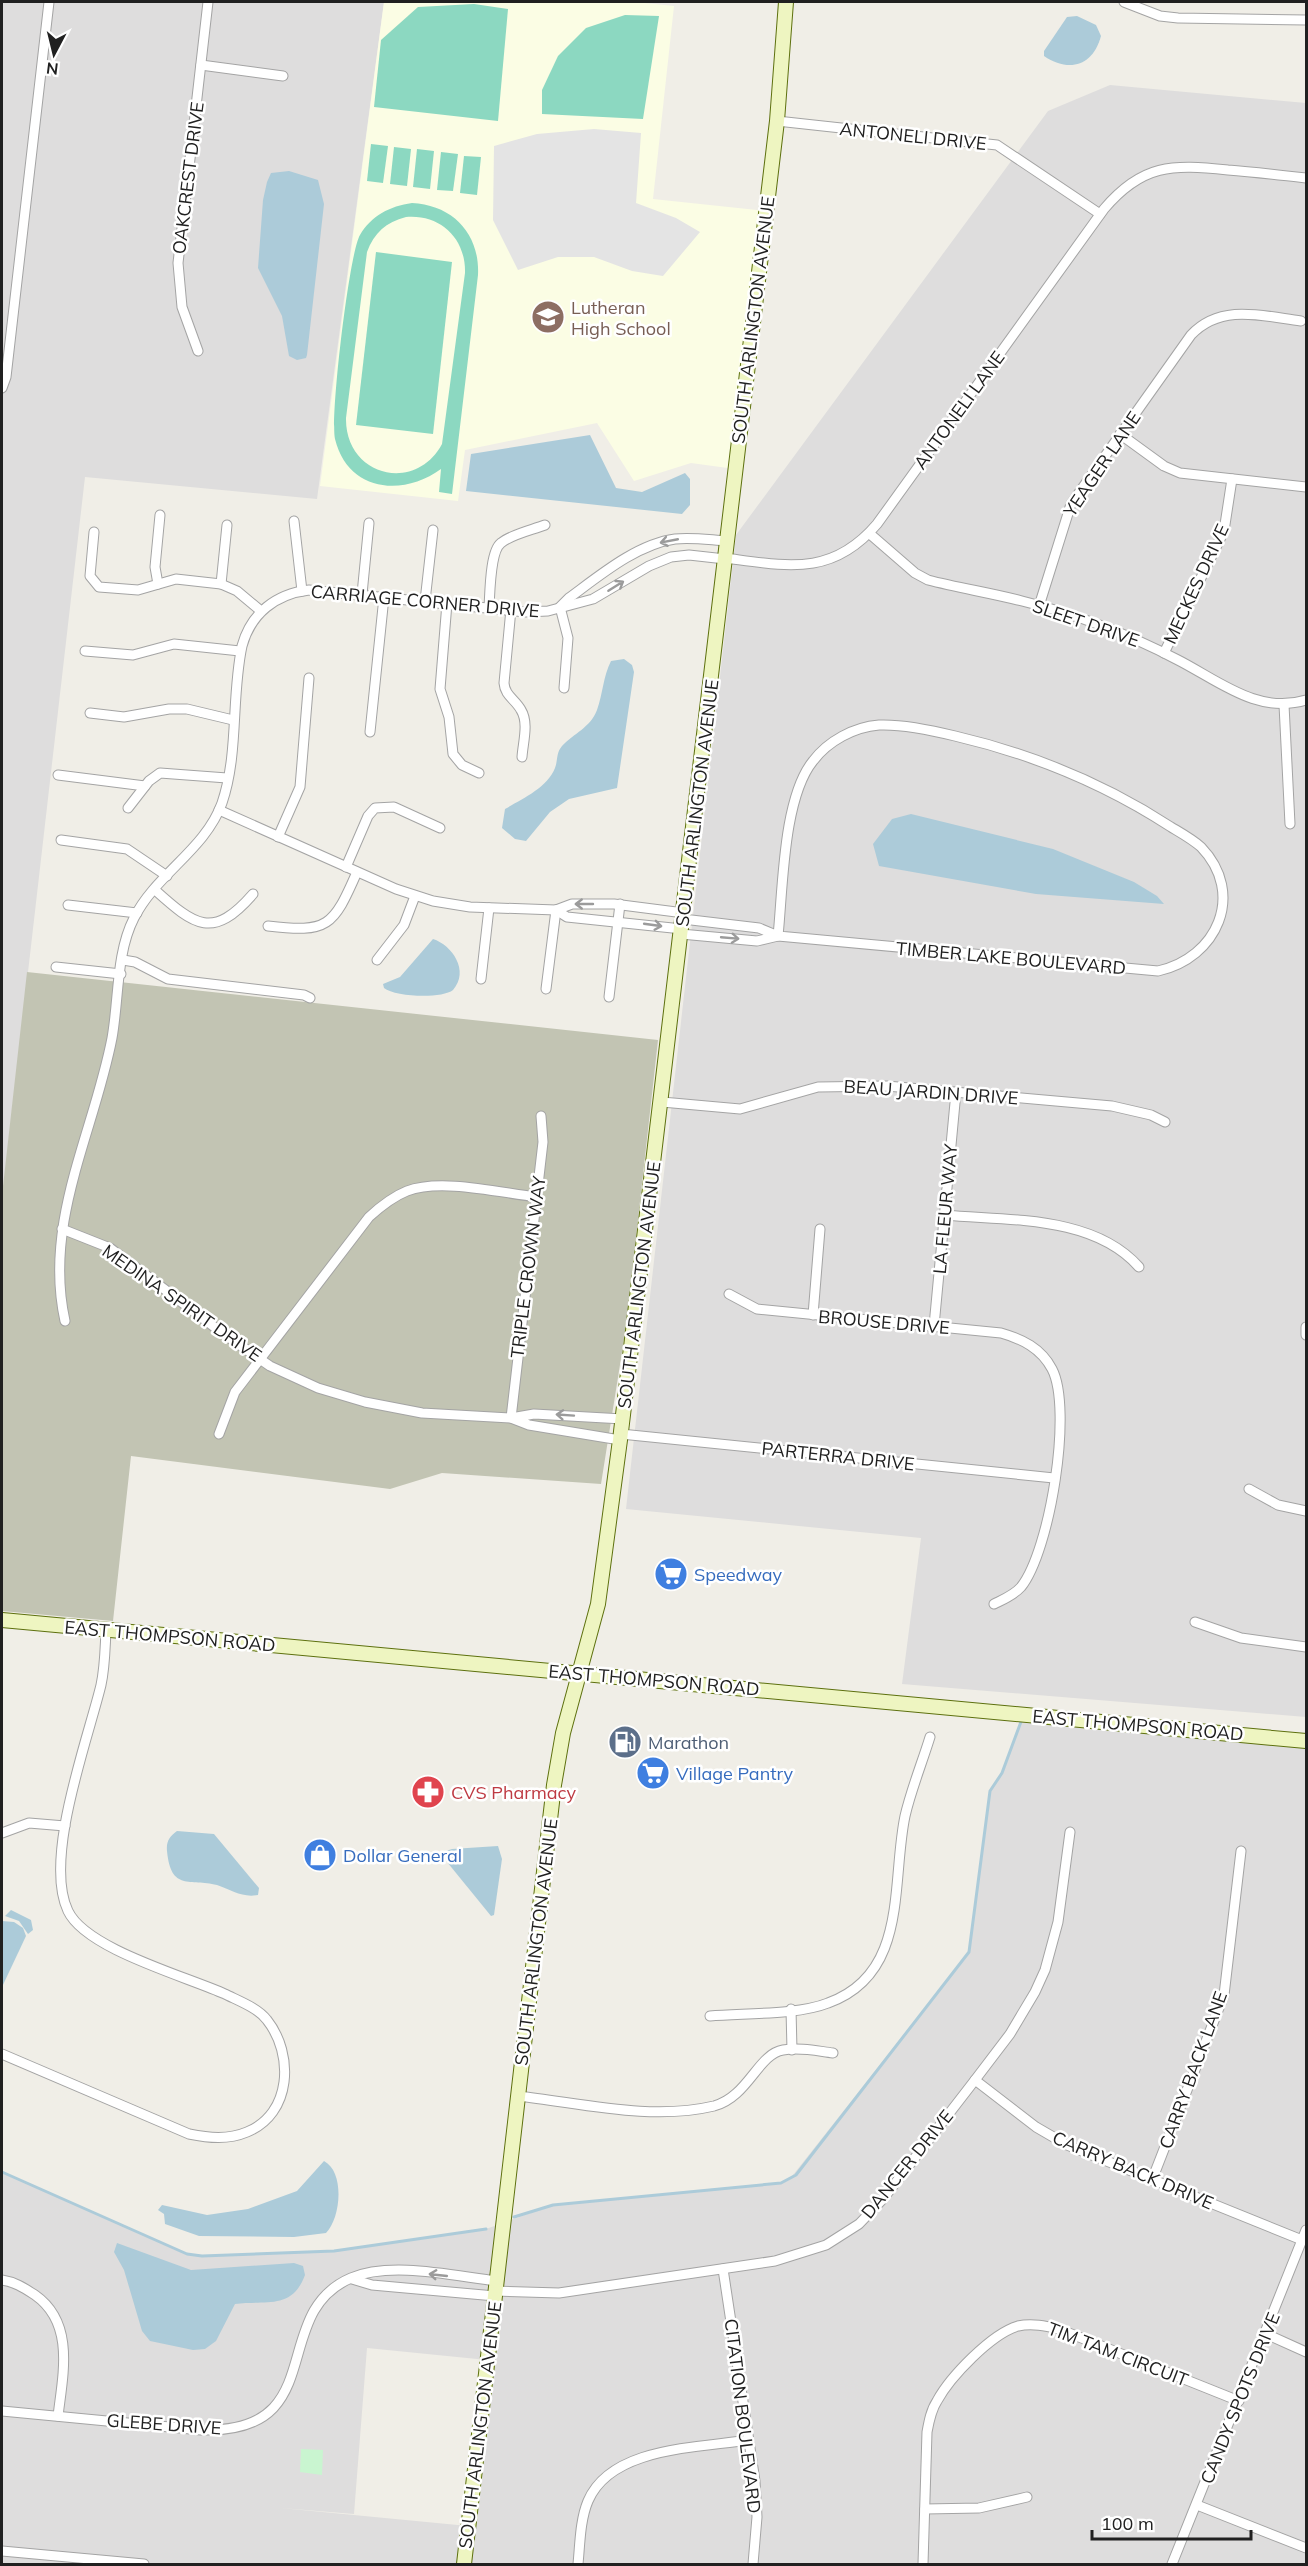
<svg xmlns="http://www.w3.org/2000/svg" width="1308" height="2566" font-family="Mulish,sans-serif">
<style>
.residential{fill:#dedddd;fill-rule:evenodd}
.education{fill:#fbfde4}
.construction{fill:#c2c4b3}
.park{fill:#c9f5d0}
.pitch{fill:#8cd8c1;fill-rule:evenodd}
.parking{fill:#e4e4e4}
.water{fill:#accbd9}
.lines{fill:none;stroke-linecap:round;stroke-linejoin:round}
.stream{stroke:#accbd9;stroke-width:3}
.minor-casing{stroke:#a4a4a4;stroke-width:11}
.secondary-casing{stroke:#5d700e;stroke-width:16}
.minor{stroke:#fff;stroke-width:9}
.secondary{stroke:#eef5c1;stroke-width:14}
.oneway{stroke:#9b9b9b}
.labels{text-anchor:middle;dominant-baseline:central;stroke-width:5;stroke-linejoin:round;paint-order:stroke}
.street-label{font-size:18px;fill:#202020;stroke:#fff}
.education-label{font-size:18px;fill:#785e54;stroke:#fff;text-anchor:start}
.shop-label{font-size:18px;fill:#366cbe;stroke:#fff;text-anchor:start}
.service-label{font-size:18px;fill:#4e5e75;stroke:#fff;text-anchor:start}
.health-label{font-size:18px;fill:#be3a42;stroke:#fff;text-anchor:start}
</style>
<rect width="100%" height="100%" fill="#f0eee7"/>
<g class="residential">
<polygon points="2,2 384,2 317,499 85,477 2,1198"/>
<polygon points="1110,85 1306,103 1306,1717 902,1684 921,1538 626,1509 736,535 1048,111"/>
<path d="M1024,1714L1306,1741V2564H2V2172L187,2254L202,2256L334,2251L486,2229L553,2205L781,2183L789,2180L969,1952L990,1791L1002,1773ZM367,2348L487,2360L468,2526L281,2508L354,2514Z"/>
</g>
<polygon class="education" points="384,2 635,2 674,6 653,199 766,211 735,469 691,463 634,481 597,423 465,450 458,501 320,486"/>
<polygon class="construction" points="27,972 658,1040 626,1327 601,1484 442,1473 390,1489 131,1456 113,1621 2,1611 2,1195"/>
<polygon class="park" points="301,2449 323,2450 322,2475 300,2472"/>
<g class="pitch">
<polygon points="474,4 508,9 498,121 374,107 381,40 418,7"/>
<polygon points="625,15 659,16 643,119 542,114 542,90 558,56 586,28"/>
<polygon points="371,144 388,146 383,183 367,181"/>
<polygon points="394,147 411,149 407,186 390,184"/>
<polygon points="417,149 434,151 430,189 413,187"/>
<polygon points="441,152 458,154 453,191 437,190"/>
<polygon points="464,156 481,157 477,195 460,193"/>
<path d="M412,203C453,205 480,234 478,275L452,494L439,492L441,469C403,497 348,492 335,439C330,418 349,253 360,235C371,216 390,206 412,203ZM406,217C440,214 466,238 465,273L442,444C415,494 345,476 346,418L367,252C374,233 386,222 406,217Z"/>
<polygon points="376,252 452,262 433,434 356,425"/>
</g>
<polygon class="parking" points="594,129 641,133 636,203 676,218 700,232 663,276 632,271 594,257 558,257 518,270 493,220 494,146 537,134"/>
<g class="water">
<path d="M1077,16L1096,25L1101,36C1093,66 1069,73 1044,56V51L1067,17Z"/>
<polygon points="289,171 318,180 324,204 307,355 306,358 297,360 289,356 282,316 258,268 263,200 267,182 271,173"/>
<polygon points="590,435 616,488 642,492 685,473 690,479 690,505 682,514 466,491 471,454"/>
<path d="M624,659L632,665L634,672L617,788L569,799L550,812L526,841L515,839L502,828L505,809C522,799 547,788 555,768C558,760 556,753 562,746C574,733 590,728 597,710C603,693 603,677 611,661Z"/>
<polygon points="911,814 1053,849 1134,882 1157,896 1164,904 1036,894 879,866 873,844 892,819"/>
<path d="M433,939C452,945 470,971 453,990C442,999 395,997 384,988L383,984L400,977Z"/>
<path d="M177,1831L214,1834L259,1888L258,1895C242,1898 232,1890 217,1885C190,1878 171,1892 167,1851C166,1841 170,1836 177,1831Z"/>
<polygon points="498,1846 502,1859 494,1915 491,1916 443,1857 446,1851 452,1849"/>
<polygon points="11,1910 31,1920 33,1930 28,1934 19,1921 5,1916"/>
<polygon points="2,1921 14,1922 23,1928 26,1936 2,1987"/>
<path d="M324,2161C345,2172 341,2218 326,2233L294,2237L199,2236L165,2224L164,2214L158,2210L162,2205L207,2215L248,2209L297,2191Z"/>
<path d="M117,2243L191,2270L294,2263L303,2266L305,2275C292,2310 267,2300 235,2304L216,2341L205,2349L193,2350L150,2341L142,2331L124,2270L114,2252Z"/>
</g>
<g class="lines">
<g class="stream">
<polyline points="2,2172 187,2254 202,2256 334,2251 486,2229"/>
<polyline points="514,2217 553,2205 781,2183 796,2175 969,1952 990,1791 1002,1773 1022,1719"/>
</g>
<defs>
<g id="minor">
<polyline points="1124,2 1160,16 1178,18 1306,20"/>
<polyline points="201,65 283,76"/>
<polyline points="777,121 997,145 1100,214"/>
<polyline points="198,351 182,307 178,263 208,2"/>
<polyline points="2,388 6,377 49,2"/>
<polyline points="1120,434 1164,466 1180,473 1306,487"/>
<polyline points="294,521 302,591"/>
<polyline points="94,532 90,576 99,587 138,590 176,579 221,584 237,591 261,611"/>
<path d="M870,534L915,573L928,580C959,588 991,593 1022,601C1075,614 1128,634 1176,659C1218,680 1257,715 1306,700"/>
<path d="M725,558C787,566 832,577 877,524L1104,209C1142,164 1172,164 1228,170C1254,172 1280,175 1306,178"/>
<polyline points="158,584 155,567 160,515"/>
<polyline points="221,584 227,525"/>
<polyline points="362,594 369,523"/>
<polyline points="425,601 433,530"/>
<polyline points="447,603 440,689 449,717 453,754 462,765 479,773"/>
<path d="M1039,606L1071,504L1191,335C1221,303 1263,316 1301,321"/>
<path d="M489,607C490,593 490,551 501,543C512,534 532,530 545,525"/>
<path d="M511,609L504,683C505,696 515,699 521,710C529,723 523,742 522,757"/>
<polyline points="85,651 133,655 174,644 240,651"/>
<polyline points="1164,653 1224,531 1232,479"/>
<path d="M564,688L568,638L560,607L569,598C599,576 637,544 675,539C692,537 710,540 727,541"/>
<polyline points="1284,705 1290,824"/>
<polyline points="90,713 124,717 169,709 187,709 233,720"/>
<polyline points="370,732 384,597"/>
<polyline points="58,775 145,786"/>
<polyline points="128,808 149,781 160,773 227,778"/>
<polyline points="219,810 396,889 433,901 470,907 556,910 572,904 614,904 684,913"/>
<polyline points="278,837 300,787 309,678"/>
<polyline points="61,840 127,849 167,876"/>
<polyline points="346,867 368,816 375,808 394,807 440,828"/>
<path d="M155,890C195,926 213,940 253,894"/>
<polyline points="68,905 137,913"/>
<polyline points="556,910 567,917 682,929"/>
<path d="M683,919L759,928L778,936L1158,971C1217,958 1246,894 1201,847C1192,839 1181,833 1171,827C1105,784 1032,754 955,736C931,730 904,724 879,725C854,727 828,741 813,761C783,798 783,888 778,936"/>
<path d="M268,926C328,933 333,927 357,872"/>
<polyline points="681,934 757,941 778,936"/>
<polyline points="123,960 135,962 168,979 304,995 310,998"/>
<polyline points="377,960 404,925 415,896"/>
<polyline points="56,967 121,974"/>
<polyline points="481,979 489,908"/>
<polyline points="546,989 556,910"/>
<polyline points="609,997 620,904"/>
<polyline points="662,1102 740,1109 818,1087 887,1086 1112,1106 1151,1115 1165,1122"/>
<path d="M945,1215C1008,1221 1093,1215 1139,1267"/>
<polyline points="62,1229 110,1248 221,1332 270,1366 318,1388 365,1402 422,1413 511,1418 543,1142 541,1116"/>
<path d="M729,1294L757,1309L1001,1333C1022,1339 1041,1348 1052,1369C1073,1409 1050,1551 1021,1587C1014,1595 1004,1599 994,1604"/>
<polyline points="813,1315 820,1229"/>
<path d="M65,1321C43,1222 94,1132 112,1038C119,999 116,953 134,918C156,874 205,850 222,803C239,753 231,697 242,646C251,613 276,594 309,590L526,612L548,611L593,599L649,566L671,557L689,555L725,559"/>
<polyline points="934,1326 956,1092"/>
<polyline points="1306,1327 1306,1335"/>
<path d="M219,1434L235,1392L369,1217C381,1206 392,1197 407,1191C441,1178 501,1193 537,1197"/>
<polyline points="621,1434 1054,1478"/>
<polyline points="620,1440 529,1425 511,1418 534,1414 623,1419"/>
<polyline points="1249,1489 1278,1505 1306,1511"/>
<polyline points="1195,1622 1241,1638 1306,1647"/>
<polyline points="2,1833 29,1823 65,1826"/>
<polyline points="791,2009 792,2050"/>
<path d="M710,2016C744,2013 798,2015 828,2003C909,1974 891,1883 905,1816C911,1790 922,1763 930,1737"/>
<path d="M2,2054L189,2134C209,2138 228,2140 247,2132C292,2114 294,2054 267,2020C258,2008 239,2001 225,1994C185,1976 86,1949 68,1911C43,1859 88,1739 101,1685C105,1667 105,1648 106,1631"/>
<polyline points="975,2080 1036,2127 1067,2145 1302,2240"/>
<path d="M518,2096C581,2103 651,2121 714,2106C748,2097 758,2054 783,2050C800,2047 817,2051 833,2053"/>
<polyline points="1152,2180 1224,1995 1241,1851"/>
<polyline points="723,2269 755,2481 757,2517 753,2564"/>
<polyline points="352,2279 372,2285 495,2296"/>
<path d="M2,2280C15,2282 24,2288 35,2295C75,2323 63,2374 58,2416"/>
<polyline points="495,2291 559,2293 775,2261 826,2245 859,2224 883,2199 975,2080 1010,2034 1035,1992 1045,1970 1058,1922 1070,1832"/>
<polyline points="1266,2334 1306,2352"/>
<path d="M2,2411L201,2430C332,2434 267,2314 351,2278C391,2261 454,2276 497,2281"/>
<polyline points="1197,2505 1306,2548"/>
<polyline points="925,2509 979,2508 1027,2497"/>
<polyline points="2,2551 144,2564"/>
<path d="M578,2564C580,2544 580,2520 588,2501C611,2447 697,2448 749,2440"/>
<path d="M923,2564L927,2432C929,2421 931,2410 937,2401C950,2377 991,2334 1018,2326C1032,2323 1046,2326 1059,2329L1239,2401"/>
<polyline points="1172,2564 1306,2230"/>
</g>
<g id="secondary">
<polyline points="2,1620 1306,1741"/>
<polyline points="464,2564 554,1785 563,1733 598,1604 620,1440 777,121 786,2"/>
</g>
</defs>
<use href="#minor" class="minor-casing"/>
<use href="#secondary" class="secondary-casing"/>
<use href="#minor" class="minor"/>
<use href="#secondary" class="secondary"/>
</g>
<defs><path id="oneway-shaft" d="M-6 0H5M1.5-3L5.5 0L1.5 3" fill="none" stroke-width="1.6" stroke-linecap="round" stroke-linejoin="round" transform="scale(1.5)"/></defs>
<g class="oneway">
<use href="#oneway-shaft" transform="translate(669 541) rotate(169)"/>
<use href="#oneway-shaft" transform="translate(616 586) rotate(-32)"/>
<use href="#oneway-shaft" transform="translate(584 904) rotate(-180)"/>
<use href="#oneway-shaft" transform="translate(653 925) rotate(8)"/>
<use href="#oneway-shaft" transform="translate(730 938) rotate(5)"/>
<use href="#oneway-shaft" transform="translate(565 1415) rotate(-176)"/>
<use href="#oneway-shaft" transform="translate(438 2275) rotate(-174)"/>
</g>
<defs>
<symbol id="school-disc" viewBox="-11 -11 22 22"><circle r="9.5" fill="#8d6e63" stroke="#fff"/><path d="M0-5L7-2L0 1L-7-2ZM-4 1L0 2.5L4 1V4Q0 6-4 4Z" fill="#fff"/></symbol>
<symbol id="supermarket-disc" viewBox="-11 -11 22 22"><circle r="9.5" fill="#3f7fe0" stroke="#fff"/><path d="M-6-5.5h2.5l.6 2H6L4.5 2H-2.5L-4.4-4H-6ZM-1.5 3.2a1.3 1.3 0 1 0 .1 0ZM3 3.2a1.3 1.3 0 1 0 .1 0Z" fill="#fff"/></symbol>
<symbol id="fuel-disc" viewBox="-11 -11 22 22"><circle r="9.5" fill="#5c6f8a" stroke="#fff"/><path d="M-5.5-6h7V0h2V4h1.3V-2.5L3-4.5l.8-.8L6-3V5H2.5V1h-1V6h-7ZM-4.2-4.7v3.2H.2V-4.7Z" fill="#fff"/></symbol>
<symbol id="pharmacy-disc" viewBox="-11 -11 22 22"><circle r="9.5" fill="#e0444e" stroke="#fff"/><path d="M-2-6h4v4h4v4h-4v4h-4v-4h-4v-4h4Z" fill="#fff"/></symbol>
<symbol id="shop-disc" viewBox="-11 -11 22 22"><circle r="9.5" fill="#3f7fe0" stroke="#fff"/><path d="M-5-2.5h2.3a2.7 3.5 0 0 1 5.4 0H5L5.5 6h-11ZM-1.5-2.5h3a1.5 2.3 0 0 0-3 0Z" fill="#fff"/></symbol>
</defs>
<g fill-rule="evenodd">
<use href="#school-disc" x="529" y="298" width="38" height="38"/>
<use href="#supermarket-disc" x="652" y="1555" width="38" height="38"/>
<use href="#fuel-disc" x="606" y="1723" width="38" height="38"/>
<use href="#supermarket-disc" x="634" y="1754" width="38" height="38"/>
<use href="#pharmacy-disc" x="409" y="1773" width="38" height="38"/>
<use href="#shop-disc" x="301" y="1836" width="38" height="38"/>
</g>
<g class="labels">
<g class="street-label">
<text transform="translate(913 136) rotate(6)">ANTONELI DRIVE</text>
<text transform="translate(188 178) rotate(-83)">OAKCREST DRIVE</text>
<text transform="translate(753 320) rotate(-83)">SOUTH ARLINGTON AVENUE</text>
<text transform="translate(959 410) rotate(-54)">ANTONELI LANE</text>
<text transform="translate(1102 464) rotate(-56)">YEAGER LANE</text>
<text transform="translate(1196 584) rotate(-65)">MECKES DRIVE</text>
<text transform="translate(425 601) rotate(5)">CARRIAGE CORNER DRIVE</text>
<text transform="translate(1086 623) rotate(19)">SLEET DRIVE</text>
<text transform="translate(697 803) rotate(-83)">SOUTH ARLINGTON AVENUE</text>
<text transform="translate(1011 958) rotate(5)">TIMBER LAKE BOULEVARD</text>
<text transform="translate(931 1092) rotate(4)">BEAU JARDIN DRIVE</text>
<text transform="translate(945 1209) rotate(-85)">LA FLEUR WAY</text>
<text transform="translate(528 1267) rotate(-83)">TRIPLE CROWN WAY</text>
<text transform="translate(639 1285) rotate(-83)">SOUTH ARLINGTON AVENUE</text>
<text transform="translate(182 1303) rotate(35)">MEDINA SPIRIT DRIVE</text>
<text transform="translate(884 1322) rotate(5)">BROUSE DRIVE</text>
<text transform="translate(838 1456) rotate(6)">PARTERRA DRIVE</text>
<text transform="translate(170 1636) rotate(5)">EAST THOMPSON ROAD</text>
<text transform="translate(654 1680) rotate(5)">EAST THOMPSON ROAD</text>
<text transform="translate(1138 1725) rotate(5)">EAST THOMPSON ROAD</text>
<text transform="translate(536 1942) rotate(-83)">SOUTH ARLINGTON AVENUE</text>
<text transform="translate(1193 2070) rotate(-70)">CARRY BACK LANE</text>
<text transform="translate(907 2164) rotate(-51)">DANCER DRIVE</text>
<text transform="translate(1133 2170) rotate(23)">CARRY BACK DRIVE</text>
<text transform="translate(1118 2354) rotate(21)">TIM TAM CIRCUIT</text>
<text transform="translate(1240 2398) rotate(-68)">CANDY SPOTS DRIVE</text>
<text transform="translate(743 2416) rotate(83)">CITATION BOULEVARD</text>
<text transform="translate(164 2424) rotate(4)">GLEBE DRIVE</text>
<text transform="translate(480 2425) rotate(-83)">SOUTH ARLINGTON AVENUE</text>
</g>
<g class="education-label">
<text x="571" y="307">Lutheran<tspan x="571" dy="21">High School</tspan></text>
</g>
<g class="shop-label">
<text x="694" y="1574">Speedway</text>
<text x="676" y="1773">Village Pantry</text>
<text x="343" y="1855">Dollar General</text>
</g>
<g class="service-label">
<text x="648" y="1742">Marathon</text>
</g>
<g class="health-label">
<text x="451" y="1792">CVS Pharmacy</text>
</g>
</g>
<rect width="1308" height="2566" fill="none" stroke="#202020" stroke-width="6"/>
<g transform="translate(54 54) rotate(187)" stroke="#ffffff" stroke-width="4.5" paint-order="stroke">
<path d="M0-4.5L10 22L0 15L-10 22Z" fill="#202020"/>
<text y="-9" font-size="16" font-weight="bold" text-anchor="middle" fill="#202020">N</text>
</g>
<path d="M1092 2530v9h159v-9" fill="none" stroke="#202020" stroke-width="3"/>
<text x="1101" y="2530" font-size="18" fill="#202020" stroke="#ffffff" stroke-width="4.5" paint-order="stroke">100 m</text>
</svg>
